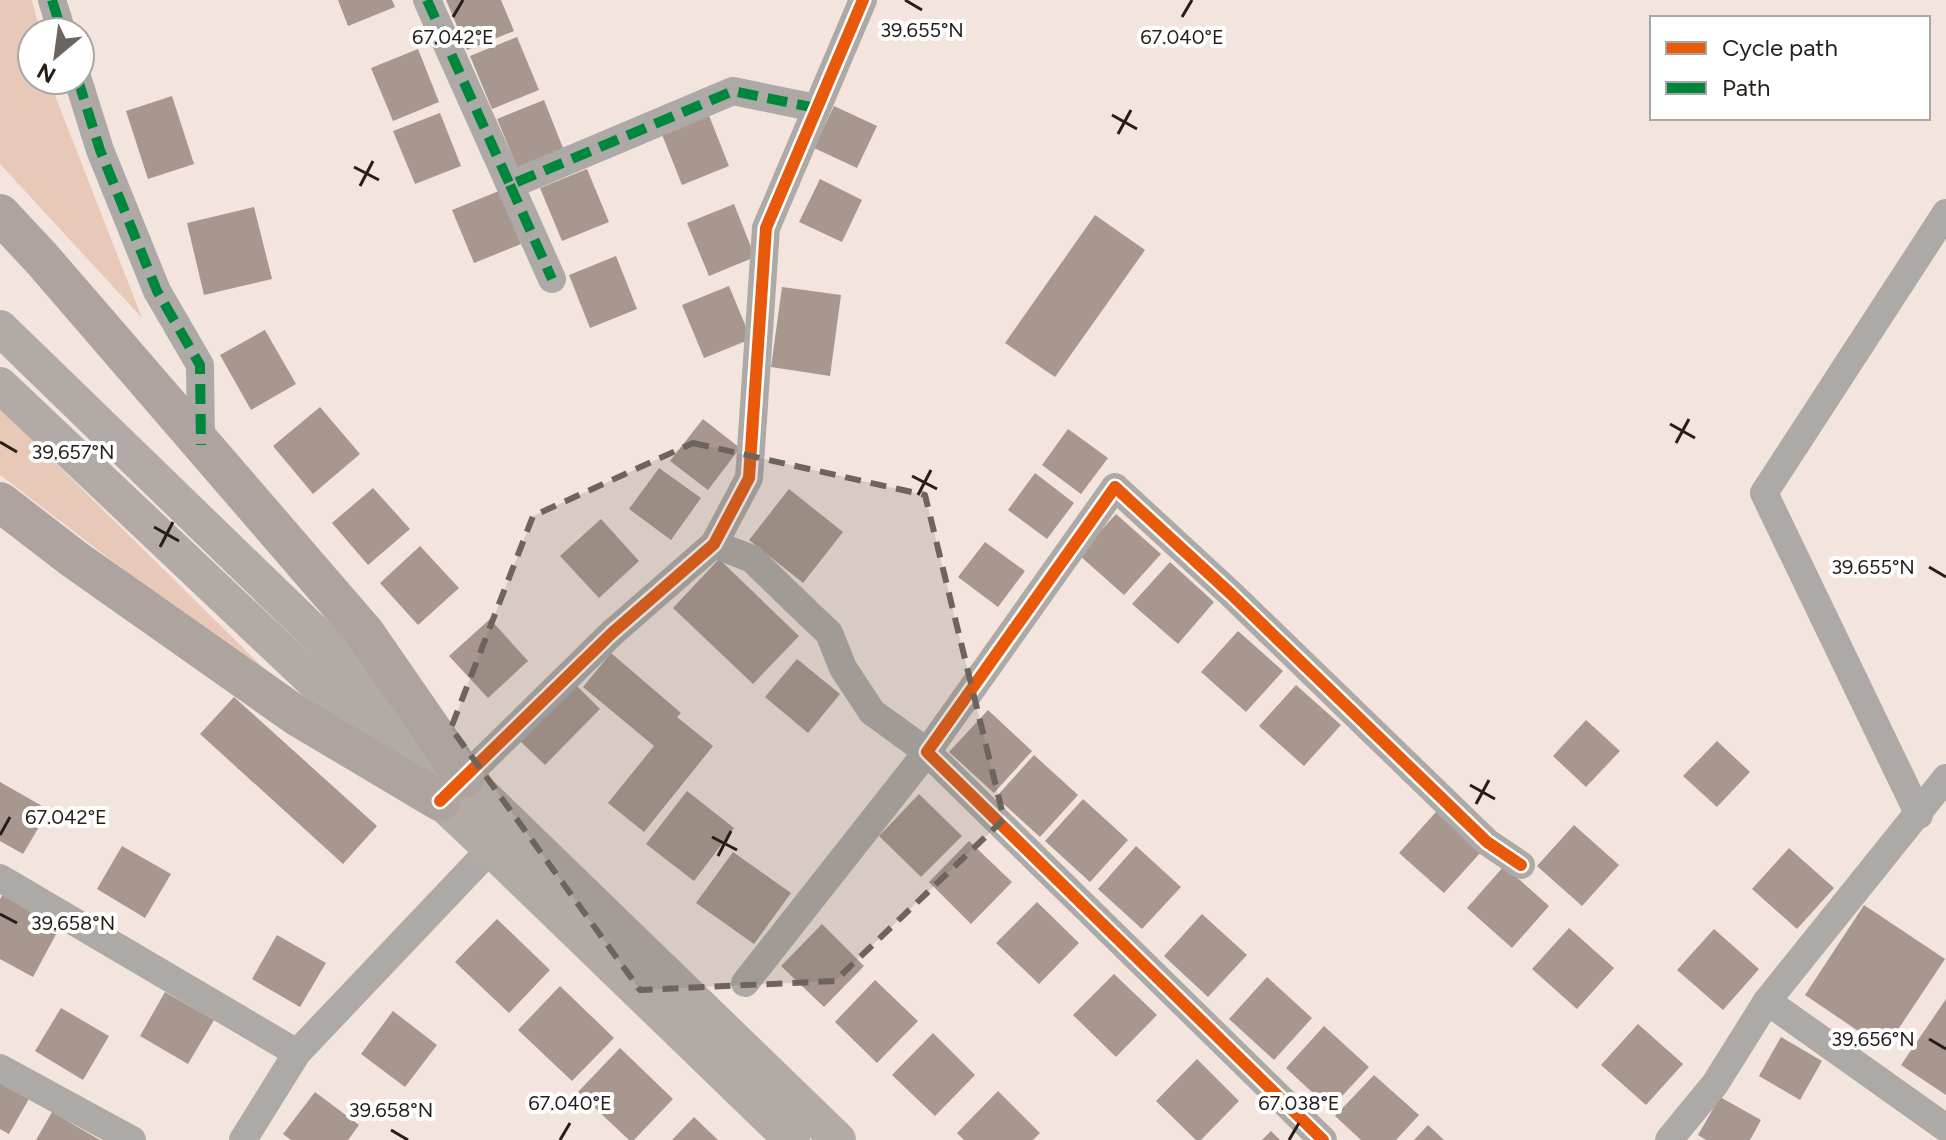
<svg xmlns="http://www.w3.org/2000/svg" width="1946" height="1140" font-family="Figtree,sans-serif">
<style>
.green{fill:#e8c9b8}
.building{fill:#a7978e}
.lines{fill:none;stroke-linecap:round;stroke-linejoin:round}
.minor{stroke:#ada9a6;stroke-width:28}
.major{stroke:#b2aaa6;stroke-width:36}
.highway{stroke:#ada4a0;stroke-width:40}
.quiet{stroke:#00873e;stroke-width:10;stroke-dasharray:20 10;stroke-linecap:butt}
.cycleway-casing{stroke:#fff;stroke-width:17}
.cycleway{stroke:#e8590c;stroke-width:12}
.marked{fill:#6e645e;fill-opacity:0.2;stroke:#6e645e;stroke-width:6;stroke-dasharray:16 10;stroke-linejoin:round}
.ticks{fill:none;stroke:#271e19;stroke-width:3}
.ticks-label{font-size:20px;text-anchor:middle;fill:#271e19;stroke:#fff;stroke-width:8;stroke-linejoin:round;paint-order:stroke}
</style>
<rect width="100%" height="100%" fill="#f3e5dd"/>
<g class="green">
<polygon points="0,0 32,0 40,32 32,32 32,80 52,80 56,98 142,318 0,164"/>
<polygon points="0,408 302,706 0,475"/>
</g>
<g class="building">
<polygon points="338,0 392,0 395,7 348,26"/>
<polygon points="446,0 501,0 514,31 467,50"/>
<polygon points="517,37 539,90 492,109 470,56"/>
<polygon points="418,49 439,102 393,121 371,68"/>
<polygon points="172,96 194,164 148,179 126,111"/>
<polygon points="544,100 565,153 519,172 497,119"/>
<polygon points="834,106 877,126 857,168 814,148"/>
<polygon points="440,113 461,166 415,184 393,131"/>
<polygon points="708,113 729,166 682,185 661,132"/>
<polygon points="587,169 609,222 562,241 540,188"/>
<polygon points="820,179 862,200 842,242 799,222"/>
<polygon points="499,191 521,244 474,263 452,210"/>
<polygon points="734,204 755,257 709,276 687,223"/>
<polygon points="254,207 272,279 204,295 187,223"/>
<polygon points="1095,215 1145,250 1055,377 1005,343"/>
<polygon points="616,256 637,309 590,328 569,275"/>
<polygon points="729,286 751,339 704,358 682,305"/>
<polygon points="782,287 841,295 830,376 771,367"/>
<polygon points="265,330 296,384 251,410 220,355"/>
<polygon points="320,407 360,454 313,494 273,446"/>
<polygon points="703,419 740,448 708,490 670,461"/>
<polygon points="1068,429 1108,458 1081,494 1042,465"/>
<polygon points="659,468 701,498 671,540 629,509"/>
<polygon points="1035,473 1074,503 1047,539 1008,510"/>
<polygon points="373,488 410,529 368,565 332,523"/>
<polygon points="789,489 843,532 803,583 749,540"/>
<polygon points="1116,514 1161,554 1124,595 1079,555"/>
<polygon points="601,519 639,561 599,598 560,556"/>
<polygon points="985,542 1025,571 998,607 958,577"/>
<polygon points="420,546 459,588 418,625 380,583"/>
<polygon points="719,559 799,636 753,684 673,608"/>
<polygon points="1170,562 1214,602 1178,644 1132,604"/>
<polygon points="490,619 528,661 488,698 449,656"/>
<polygon points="1238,631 1283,671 1246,712 1201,672"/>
<polygon points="611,653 681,713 677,717 713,746 644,832 608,803 654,746 583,687"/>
<polygon points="797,659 840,694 808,733 765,697"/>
<polygon points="575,684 600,709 545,765 520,741"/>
<polygon points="1296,685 1341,725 1304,766 1259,726"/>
<polygon points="234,697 377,826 343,864 200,734"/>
<polygon points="988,710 1032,751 994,793 949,752"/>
<polygon points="1586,720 1620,751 1586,787 1553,756"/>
<polygon points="1717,741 1750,772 1717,807 1683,776"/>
<polygon points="1034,755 1078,795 1040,837 996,797"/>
<polygon points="0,782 49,810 23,854 0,841"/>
<polygon points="687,791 734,828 694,881 646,844"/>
<polygon points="919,794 962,836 921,877 879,836"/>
<polygon points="1083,799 1128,840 1090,882 1045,841"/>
<polygon points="1436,812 1481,852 1444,893 1399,853"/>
<polygon points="1574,825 1619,865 1582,906 1537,866"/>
<polygon points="969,841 1012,882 971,924 929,882"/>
<polygon points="122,846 171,874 145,918 97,889"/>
<polygon points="1136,846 1181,887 1142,929 1098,889"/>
<polygon points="1789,848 1834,888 1797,929 1752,889"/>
<polygon points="733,852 791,893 754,944 696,903"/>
<polygon points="1504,866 1549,906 1512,948 1467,908"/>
<polygon points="3,894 61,925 33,977 0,959 0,899"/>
<polygon points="1037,902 1079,943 1039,984 996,943"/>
<polygon points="1864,905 1945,959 1885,1049 1805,995"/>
<polygon points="1202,914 1247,955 1208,997 1164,956"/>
<polygon points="497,919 550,970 509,1013 455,962"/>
<polygon points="822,924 864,966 824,1007 781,966"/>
<polygon points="1569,928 1614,968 1577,1009 1532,969"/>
<polygon points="1714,929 1759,969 1723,1010 1677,970"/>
<polygon points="277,935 326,963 300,1007 252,979"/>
<polygon points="1114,974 1157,1015 1116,1057 1073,1015"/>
<polygon points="1267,977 1312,1018 1274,1060 1229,1019"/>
<polygon points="875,980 918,1021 877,1063 835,1022"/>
<polygon points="560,986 614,1038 572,1081 518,1030"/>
<polygon points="165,992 214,1020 188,1064 140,1036"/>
<polygon points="1946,999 1946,1095 1901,1065"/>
<polygon points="61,1008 109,1036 83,1080 35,1051"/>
<polygon points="393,1011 437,1045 405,1087 361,1054"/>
<polygon points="1638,1024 1683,1064 1646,1105 1601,1065"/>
<polygon points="1324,1026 1369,1067 1330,1109 1286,1068"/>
<polygon points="933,1033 975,1075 935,1116 892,1075"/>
<polygon points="1781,1037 1822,1061 1800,1100 1759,1076"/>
<polygon points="620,1048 673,1099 634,1140 629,1140 578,1092"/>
<polygon points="1197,1059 1239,1101 1201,1140 1196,1140 1156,1101"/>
<polygon points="0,1070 34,1090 9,1134 0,1129"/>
<polygon points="1374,1075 1419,1115 1396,1140 1361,1140 1335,1116"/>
<polygon points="998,1091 1040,1133 1033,1140 964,1140 957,1133"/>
<polygon points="315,1092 359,1125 348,1140 291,1140 283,1134"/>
<polygon points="1720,1097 1761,1120 1750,1140 1706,1140 1698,1135"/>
<polygon points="52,1112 100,1140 36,1140"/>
<polygon points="694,1117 718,1140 672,1140"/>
<polygon points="1428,1125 1444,1140 1414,1140"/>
<polygon points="1271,1131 1280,1140 1262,1140"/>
</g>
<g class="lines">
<g class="minor">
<polyline points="52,0 62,32"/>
<polyline points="427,0 510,185 733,91 816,108"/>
<polyline points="78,80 100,150 157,291 200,365 201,445"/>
<polyline points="510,185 552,279"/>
<polyline points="714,544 752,559 811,616 829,633 843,668 872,712 927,752 745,983"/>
<polyline points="452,790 612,633 714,544 749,478 766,228 863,0"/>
<polyline points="1919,815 1764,493 1946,213"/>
<polyline points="0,878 297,1053"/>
<polyline points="1767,1001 1946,1128"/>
<polyline points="0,1068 132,1140"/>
<polyline points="243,1140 297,1053 504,835"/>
<polyline points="1323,1140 927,752 1115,487 1231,594 1487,842 1521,865"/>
<polyline points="1669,1140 1715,1084 1767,1001 1946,778"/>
</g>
<g class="major">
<polyline points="0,328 838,1140"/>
<polyline points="0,385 491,849 792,1140"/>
</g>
<g class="highway">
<polyline points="0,214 42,259 364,632 465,778"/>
<polyline points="0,502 74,559 297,716 440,801"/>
</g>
<g class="quiet">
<polyline points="52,0 62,32"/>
<polyline points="427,0 510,185 733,91 816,108"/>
<polyline points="78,80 100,150 157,291 200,365 201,445"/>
<polyline points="510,185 552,279"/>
</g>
<defs>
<g id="cycleway">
<polyline points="440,801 612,633 714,544 749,478 766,228 863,0"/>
<polyline points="1323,1140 927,752 1115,487 1231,594 1487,842 1521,865"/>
</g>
</defs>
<use href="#cycleway" class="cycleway-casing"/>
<use href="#cycleway" class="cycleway"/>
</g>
<path class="marked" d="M693,443L925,495L1004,819L835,981L640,990L451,728L533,516Z"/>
<path class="ticks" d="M905,0L922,10M453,17L463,0M1182,17L1192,0M1112,115L1137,129M1118,134L1131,110M354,167L379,180M360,186L373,161M1670,424L1695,438M0,442L17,452M1676,443L1689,419M912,476L937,489M918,495L931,470M154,527L179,541M160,547L173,522M1929,567L1946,577M1470,785L1495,799M1476,804L1489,780M0,835L10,817M712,837L737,850M718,856L731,831M0,914L17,923M1929,1039L1946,1049M391,1130L408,1140M560,1140L570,1123M1289,1140L1299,1123"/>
<g class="ticks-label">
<text x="922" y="37">39.655°N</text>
<text x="453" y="44">67.042°E</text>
<text x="1182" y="44">67.040°E</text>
<text x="73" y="459">39.657°N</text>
<text x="1873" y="574">39.655°N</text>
<text x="66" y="824">67.042°E</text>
<text x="73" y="930">39.658°N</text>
<text x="1873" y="1046">39.656°N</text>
<text x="570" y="1110">67.040°E</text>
<text x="1299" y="1110">67.038°E</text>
<text x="391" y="1117">39.658°N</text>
</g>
<rect x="1650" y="16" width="280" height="104" fill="#ffffff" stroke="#a9a5a3" stroke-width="2"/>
<rect x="1666" y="42" width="40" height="12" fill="#e8590c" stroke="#a9a5a3" stroke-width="2"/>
<text x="1722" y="56" font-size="24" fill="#271e19">Cycle path</text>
<rect x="1666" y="82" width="40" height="12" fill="#00873e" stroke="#a9a5a3" stroke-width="2"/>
<text x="1722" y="96" font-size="24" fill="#271e19">Path</text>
<g transform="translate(56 56) rotate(209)"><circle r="38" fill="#ffffff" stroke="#a9a5a3" stroke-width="2"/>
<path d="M0-6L14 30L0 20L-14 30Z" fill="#6e645e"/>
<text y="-12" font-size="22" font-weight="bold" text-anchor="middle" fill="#271e19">N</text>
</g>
</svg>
